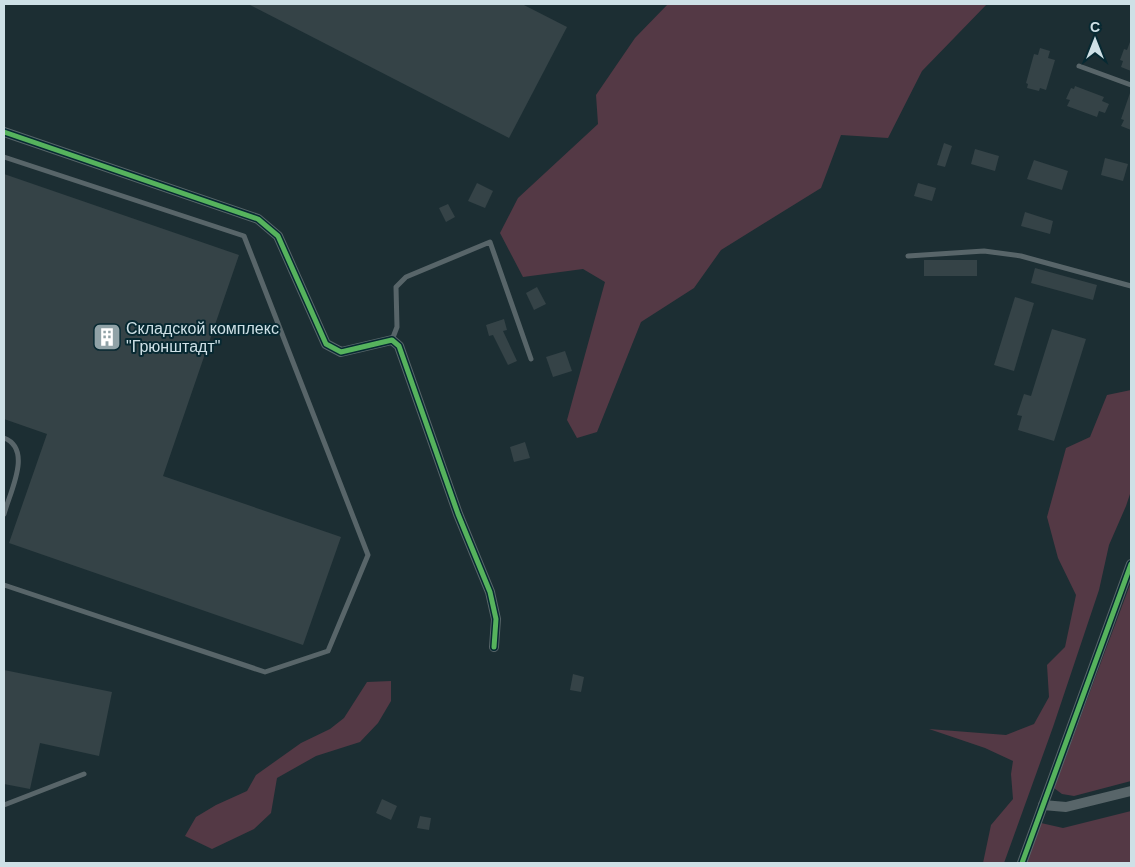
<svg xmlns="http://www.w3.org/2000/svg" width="1135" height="867" font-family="Helvetica,sans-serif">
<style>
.green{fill:#543945}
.building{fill:#354347}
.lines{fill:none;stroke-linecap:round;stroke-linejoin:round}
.service{stroke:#586569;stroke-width:5}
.minor{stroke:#586569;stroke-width:10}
.cycleway-casing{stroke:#072932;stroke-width:8}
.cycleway{stroke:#56b35d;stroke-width:5}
.labels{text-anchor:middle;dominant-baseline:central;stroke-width:4;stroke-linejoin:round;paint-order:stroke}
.poi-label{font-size:16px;fill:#cee0e6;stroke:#072932;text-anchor:start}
</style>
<rect width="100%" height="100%" fill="#1c2e33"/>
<g class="green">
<polygon points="668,4 987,4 922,71 888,138 841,135 821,188 721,250 694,288 641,322 597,432 577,438 567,420 605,282 583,269 523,277 500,233 518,198 598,124 596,95 635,38"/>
<polygon points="1131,390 1131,491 1126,506 1109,545 1099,590 1053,727 1004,863 983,863 991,825 1013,799 1011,774 1013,761 985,748 929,729 1006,735 1034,724 1049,697 1047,665 1065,647 1076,595 1058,558 1047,517 1066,448 1090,437 1107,395"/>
<polygon points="1131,582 1131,781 1074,796 1062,794 1054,788"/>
<polygon points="391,681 391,701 378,723 360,742 316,756 277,778 271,813 254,829 212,849 185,836 196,817 216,805 247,791 256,775 301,743 330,729 344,718 367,682"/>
<polygon points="1131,811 1131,863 1026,863 1041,823 1063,828"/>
</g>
<g class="building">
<polygon points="248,4 522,4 567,27 509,138"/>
<polygon points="1130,42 1131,42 1131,71 1121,67 1123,61 1120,60 1124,49 1127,50"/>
<polygon points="1040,48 1050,51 1048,58 1055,60 1046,90 1040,88 1039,91 1027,88 1028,84 1026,83 1034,54 1038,55"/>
<polygon points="1075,86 1104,97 1102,101 1109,104 1105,113 1099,111 1097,117 1067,106 1070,100 1066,99 1071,88 1074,89"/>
<polygon points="1130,93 1131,93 1131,130 1121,126 1124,120 1121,119"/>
<polygon points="944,143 952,146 945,167 937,165"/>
<polygon points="975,149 999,156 995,171 971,164"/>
<polygon points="1105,158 1128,164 1123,181 1101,175"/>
<polygon points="1034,160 1068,171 1062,190 1027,179"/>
<polygon points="4,174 239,255 163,476 341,537 303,645 9,543 47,434 4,419"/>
<polygon points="477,183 493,191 485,208 468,201"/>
<polygon points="918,183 936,188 932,201 914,196"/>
<polygon points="448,204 455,217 446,222 439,208"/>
<polygon points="1025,212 1053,221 1050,234 1021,226"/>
<rect x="924" y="260" width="53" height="16"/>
<polygon points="1035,268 1097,285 1093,300 1031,283"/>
<polygon points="537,287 546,304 534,310 526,293"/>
<polygon points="1015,297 1034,303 1014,371 994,365"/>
<polygon points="504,319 507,330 503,331 517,361 508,365 493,335 489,336 486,325"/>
<polygon points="1052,329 1086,339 1054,441 1018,430 1022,416 1017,415 1024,394 1031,396"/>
<polygon points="565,351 572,371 553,377 546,357"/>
<polygon points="525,442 530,458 514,462 510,447"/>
<polygon points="4,670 112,692 99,756 40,743 30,789 4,784"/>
<polygon points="573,674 584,677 581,692 570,690"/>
<polygon points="382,799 397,806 391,820 376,813"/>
<polygon points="420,816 431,818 429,830 417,828"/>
</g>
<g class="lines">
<g class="service">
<polyline points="1079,66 1131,85"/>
<polyline points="4,157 244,236 368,555 328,651 265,672 4,585"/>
<polyline points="908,256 984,251 1021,256 1131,286"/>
<polyline points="392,340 397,327 396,287 406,277 490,242 531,359"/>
<path d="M4,438C33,449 10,492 4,514"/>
<polyline points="4,805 84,774"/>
</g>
<g class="minor">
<polyline points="4,132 258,219 278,236 326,344 341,352 392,340 399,346 458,514 490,592 496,619 494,647"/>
<polyline points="1043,805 1066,807 1131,791"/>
<polyline points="1022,863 1131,564"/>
</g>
<defs>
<g id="cycleway">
<polyline points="4,132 258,219 278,236 326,344 341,352 392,340 399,346 458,514 490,592 496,619 494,647"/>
<polyline points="1022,863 1131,564"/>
</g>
</defs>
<use href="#cycleway" class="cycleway-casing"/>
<use href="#cycleway" class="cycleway"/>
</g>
<defs>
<symbol id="building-square" viewBox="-11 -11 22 22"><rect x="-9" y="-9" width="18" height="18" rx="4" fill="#90a2a7" stroke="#072932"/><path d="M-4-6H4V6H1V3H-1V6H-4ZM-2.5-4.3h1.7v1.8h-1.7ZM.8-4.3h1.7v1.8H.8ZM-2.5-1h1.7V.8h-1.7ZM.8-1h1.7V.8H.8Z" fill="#fff"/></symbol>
</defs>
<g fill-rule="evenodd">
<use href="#building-square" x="91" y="321" width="32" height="32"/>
</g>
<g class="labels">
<g class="poi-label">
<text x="126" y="328">Складской комплекс<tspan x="126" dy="18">"Грюнштадт"</tspan></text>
</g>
</g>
<rect width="1135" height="867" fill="none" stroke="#cee0e6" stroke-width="10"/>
<g transform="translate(1095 40)" stroke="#072932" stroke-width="4" paint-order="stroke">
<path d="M0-4L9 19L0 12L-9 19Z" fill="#cee0e6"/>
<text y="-8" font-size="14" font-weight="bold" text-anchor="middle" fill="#cee0e6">С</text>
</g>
</svg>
